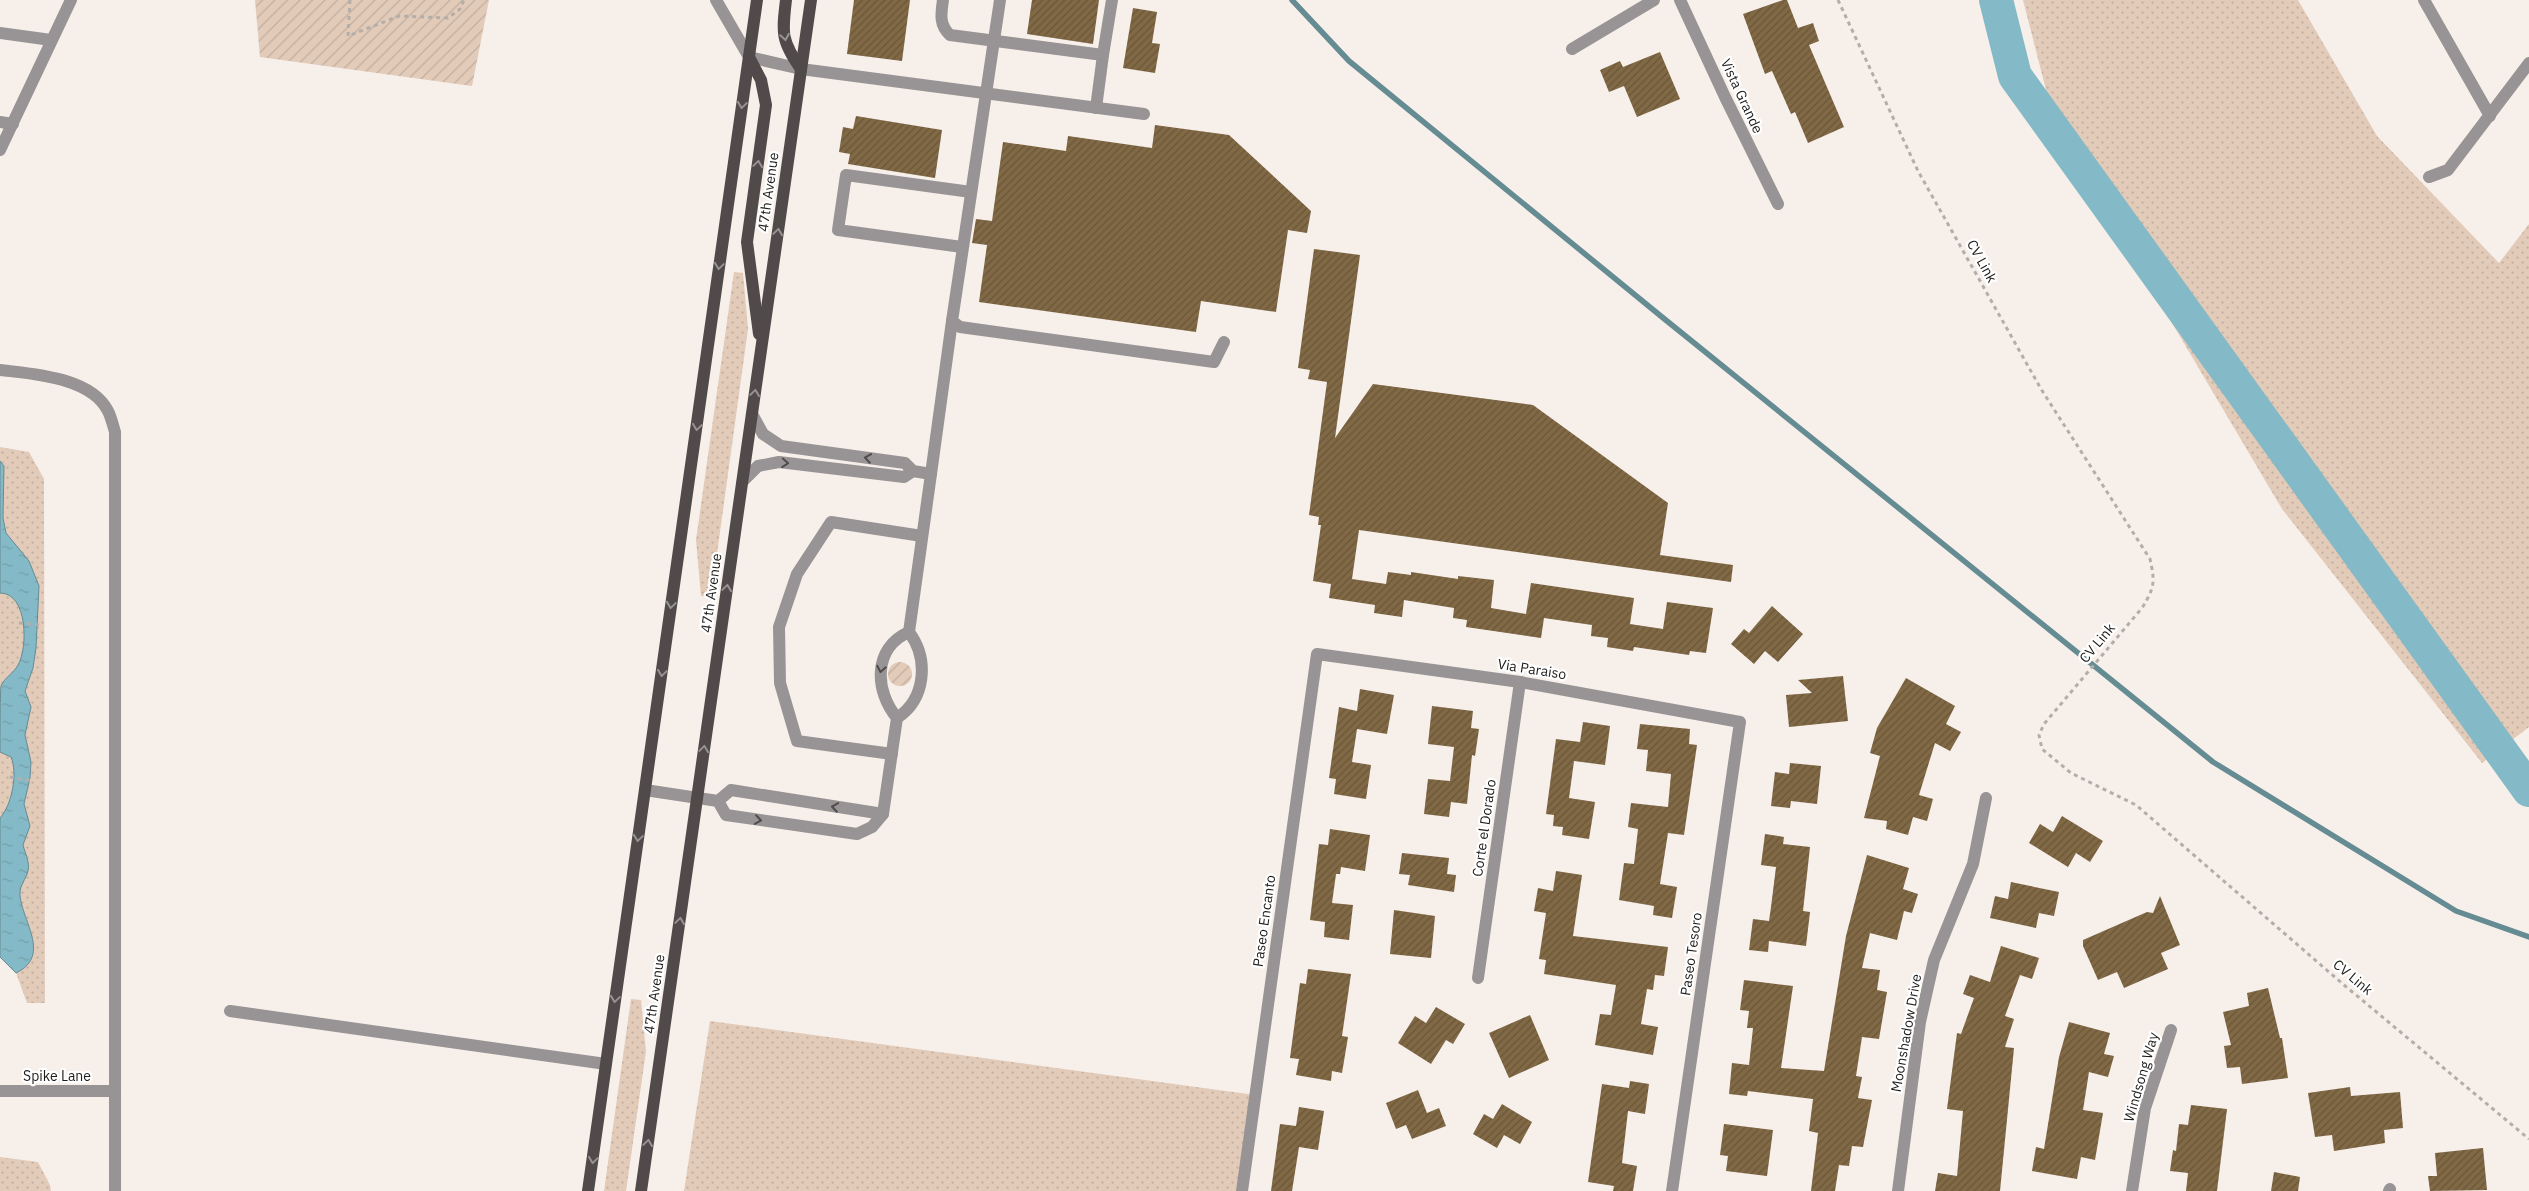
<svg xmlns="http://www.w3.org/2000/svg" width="2529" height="1191" font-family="'IBM Plex Sans',sans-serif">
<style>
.grass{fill:url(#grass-dots)}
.garden{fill:url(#garden-furrows)}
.water{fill:url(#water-ripples);stroke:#658b93}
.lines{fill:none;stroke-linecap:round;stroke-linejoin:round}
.stream{stroke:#658b93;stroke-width:5.5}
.river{stroke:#84bac7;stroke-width:34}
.building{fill:url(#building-hatch)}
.path{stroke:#b4aea9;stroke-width:3;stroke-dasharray:4 4;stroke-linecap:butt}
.minor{stroke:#989495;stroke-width:12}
.major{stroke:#514a4b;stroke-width:12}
.oneway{stroke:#979293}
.oneway2{stroke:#4f4c4b}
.labels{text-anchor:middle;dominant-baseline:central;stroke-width:4.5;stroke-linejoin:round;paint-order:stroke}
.street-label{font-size:14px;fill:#1e1c1a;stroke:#fff}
</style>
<defs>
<pattern id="grass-dots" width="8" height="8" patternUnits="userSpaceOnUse" patternTransform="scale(1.25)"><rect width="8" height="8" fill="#e3cbb9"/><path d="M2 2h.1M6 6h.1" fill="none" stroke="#c2ae9e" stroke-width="1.8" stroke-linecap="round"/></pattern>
<pattern id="garden-furrows" width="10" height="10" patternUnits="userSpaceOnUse" patternTransform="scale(1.25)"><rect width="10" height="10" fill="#e3cbb9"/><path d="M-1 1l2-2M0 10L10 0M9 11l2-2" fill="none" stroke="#c2ae9e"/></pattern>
<pattern id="water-ripples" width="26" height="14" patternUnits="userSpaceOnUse" patternTransform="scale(1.25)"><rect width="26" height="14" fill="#84bac7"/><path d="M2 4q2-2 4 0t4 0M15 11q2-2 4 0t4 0" fill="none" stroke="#729faa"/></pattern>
<pattern id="building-hatch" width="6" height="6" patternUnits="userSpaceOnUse" patternTransform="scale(1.25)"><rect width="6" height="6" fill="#816945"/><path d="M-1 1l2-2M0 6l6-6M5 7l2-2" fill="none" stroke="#695639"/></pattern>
</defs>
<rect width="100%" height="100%" fill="#f7efea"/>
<g class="grass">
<polygon points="2023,0 2298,0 2377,136 2499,263 2529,224 2529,727 2482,763 2282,509 2055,125"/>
<polygon points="734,272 743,273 748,329 711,597 701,596 696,540"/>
<polygon points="0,447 29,452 44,479 45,1003 27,1003 16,973 0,957"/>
<polygon points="631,999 641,1000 646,1051 626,1191 604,1191"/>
<polygon points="710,1021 1255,1095 1242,1191 684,1191"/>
<polygon points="0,1157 38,1162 50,1185 51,1191 0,1191"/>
</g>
<g class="garden">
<polygon points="255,0 489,0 472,86 260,57"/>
<circle cx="900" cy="674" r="12"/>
</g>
<path class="water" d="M0,461L4,466L3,518L6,533L29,561L39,586L36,648L33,668L25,691L31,707L25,735L31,762L30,778L24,804L30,826L23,845C25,853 30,862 28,871C26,879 20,885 20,893C20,919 53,955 16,973L0,957V818C12,805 18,773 11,757L0,752C0,739 0,695 1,686C4,678 14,673 18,665C28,648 28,593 0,593Z"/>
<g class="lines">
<polyline class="stream" points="1292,0 1349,61 1662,317 2213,762 2456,911 2529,937"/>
<polyline class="river" points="1996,0 2015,76 2529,790"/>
</g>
<g class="building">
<polygon points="854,0 910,0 902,61 847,54"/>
<polygon points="1032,0 1099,0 1093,44 1027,34"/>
<polygon points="1783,0 1787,0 1798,28 1813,23 1819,41 1809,45 1844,127 1808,143 1795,112 1791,114 1772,71 1765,74 1743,14"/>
<polygon points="1133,8 1157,12 1152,43 1160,44 1155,73 1123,68"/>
<polygon points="1660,52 1680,99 1637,117 1624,86 1609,92 1600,70 1620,61 1623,67"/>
<polygon points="856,116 942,130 935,178 848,164 850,154 839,152 843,127 853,129"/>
<polygon points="1155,125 1229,135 1311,211 1307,233 1288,230 1276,312 1201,301 1196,332 979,302 987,245 972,243 976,219 992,221 1003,142 1066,151 1068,136 1152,148"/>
<polygon points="1314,249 1360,255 1335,438 1373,384 1533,405 1668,503 1660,555 1733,565 1731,582 1359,530 1352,579 1386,584 1388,572 1411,575 1411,572 1458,579 1458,576 1494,580 1491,608 1526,614 1531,583 1634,598 1630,624 1663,629 1667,602 1713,608 1706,653 1690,651 1689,655 1634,647 1633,651 1607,647 1608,638 1591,636 1592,625 1544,618 1541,638 1466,627 1467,620 1453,618 1454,608 1404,600 1402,617 1374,613 1375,605 1329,598 1331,584 1313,581 1321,525 1318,525 1319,517 1309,515 1327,382 1308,379 1310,370 1298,368"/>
<polygon points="1772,606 1803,634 1778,662 1765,651 1754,664 1731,644 1744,629 1749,633"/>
<polygon points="1843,676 1848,721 1789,727 1786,695 1812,693 1798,680"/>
<polygon points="1906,678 1955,706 1946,724 1961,732 1950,751 1935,743 1919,795 1933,799 1927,821 1913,817 1908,835 1886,829 1887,821 1864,818 1880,756 1870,753 1877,728"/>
<polygon points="1360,689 1394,695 1387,734 1357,729 1352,762 1371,765 1366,799 1334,794 1336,779 1329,778 1339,707 1357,711"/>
<polygon points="1432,706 1473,711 1471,728 1479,729 1475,756 1472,755 1467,804 1451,802 1449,817 1424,814 1428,779 1450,781 1454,747 1428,744"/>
<polygon points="1583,722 1610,726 1605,765 1574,761 1569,798 1595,802 1589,839 1562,835 1563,827 1553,826 1554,815 1546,814 1556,739 1580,742"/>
<polygon points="1640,724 1690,729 1689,744 1697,745 1684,835 1668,833 1660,884 1677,887 1672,918 1653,915 1654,906 1619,900 1624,863 1634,864 1638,829 1628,827 1631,803 1668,807 1671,774 1646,771 1648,750 1637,749"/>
<polygon points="1790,763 1821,766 1817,804 1791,801 1790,808 1771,806 1775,772 1789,774"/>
<polygon points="2062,816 2103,841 2090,862 2076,853 2068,867 2029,843 2040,824 2053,832"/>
<polygon points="1330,829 1370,835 1365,871 1341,867 1340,874 1336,874 1332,903 1353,905 1349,940 1324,937 1325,922 1310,920 1319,844 1328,845"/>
<polygon points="1765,834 1784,837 1783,844 1810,847 1803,911 1810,912 1806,946 1769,941 1768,952 1749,950 1753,919 1769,921 1771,907 1776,867 1761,865"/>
<polygon points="1402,853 1449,858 1447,874 1456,875 1454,892 1408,885 1410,875 1399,874"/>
<polygon points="1867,855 1909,868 1903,889 1918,894 1912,913 1904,911 1897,940 1870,933 1862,968 1880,970 1877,990 1887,992 1879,1039 1862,1037 1856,1076 1862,1077 1858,1098 1872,1100 1863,1147 1852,1146 1849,1166 1839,1165 1835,1191 1811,1191 1818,1133 1809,1131 1813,1099 1748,1091 1747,1096 1729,1094 1732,1063 1749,1065 1753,1028 1747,1028 1749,1011 1740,1010 1744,980 1793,986 1781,1068 1824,1071 1846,936"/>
<polygon points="1556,871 1582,875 1573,936 1668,947 1664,976 1655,975 1653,990 1647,989 1641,1024 1658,1027 1653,1055 1595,1045 1600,1014 1611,1015 1616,985 1544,974 1546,960 1539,959 1546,913 1534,911 1538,888 1553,891"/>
<polygon points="2011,882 2059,892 2054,916 2039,913 2036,928 1990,918 1995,896 2008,899"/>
<polygon points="2160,896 2180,945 2161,953 2168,969 2124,988 2117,972 2098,980 2083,946 2083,940 2147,912 2153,913"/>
<polygon points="1394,910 1435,916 1431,958 1390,954"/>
<polygon points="2001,946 2039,958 2032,979 2020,975 2005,1016 2014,1019 2005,1047 2014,1048 2000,1191 1935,1191 1938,1173 1957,1176 1963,1111 1947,1109 1957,1033 1961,1034 1974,998 1963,994 1970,975 1990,982"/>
<polygon points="1308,969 1351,974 1342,1036 1348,1037 1342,1073 1332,1071 1331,1081 1296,1075 1299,1059 1290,1058 1300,983 1306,984"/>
<polygon points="2268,988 2280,1038 2282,1038 2288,1078 2242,1084 2240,1067 2227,1068 2224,1046 2231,1045 2223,1012 2249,1006 2247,993"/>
<polygon points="1436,1007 1465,1024 1453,1044 1446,1040 1431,1064 1398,1043 1415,1016 1426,1023"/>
<polygon points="1530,1015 1549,1060 1509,1078 1489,1033"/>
<polygon points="2069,1022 2110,1033 2104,1054 2114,1056 2108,1077 2089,1072 2083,1110 2103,1113 2095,1160 2081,1157 2077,1179 2032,1171 2036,1147 2044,1149 2059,1057"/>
<polygon points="1630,1081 1649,1084 1645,1114 1628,1111 1622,1163 1637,1166 1633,1191 1613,1191 1614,1186 1588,1182 1602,1084 1629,1088"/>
<polygon points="2350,1087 2351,1096 2400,1092 2403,1128 2384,1130 2385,1143 2334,1151 2332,1135 2315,1137 2308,1093"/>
<polygon points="1418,1090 1427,1113 1439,1108 1446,1126 1412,1139 1406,1125 1396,1129 1386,1103"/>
<polygon points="1502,1104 1532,1122 1520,1144 1504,1135 1497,1148 1473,1134 1484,1114 1493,1119"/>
<polygon points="2191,1105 2227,1109 2217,1191 2186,1191 2188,1173 2170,1171 2173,1150 2176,1151 2179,1124 2188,1125"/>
<polygon points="1299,1107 1324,1111 1318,1150 1299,1147 1292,1191 1271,1191 1280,1124 1296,1126"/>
<polygon points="1724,1124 1773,1130 1767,1176 1726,1171 1728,1156 1720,1155"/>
<polygon points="2483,1148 2487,1190 2430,1191 2428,1176 2437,1176 2435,1153"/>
<polygon points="2274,1172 2300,1177 2298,1191 2271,1191"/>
</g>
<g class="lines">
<g class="path">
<polyline points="350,0 348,36 399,16 448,18 460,9 464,0"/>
<path d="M1838,0L1918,171L2041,389L2150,559C2155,582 2155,587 2142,608L2044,724L2039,735L2042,749L2071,773L2136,805L2344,985L2529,1139"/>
<polyline points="19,623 42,625"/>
<polyline points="10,777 33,781"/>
</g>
<g class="minor">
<polyline points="716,0 749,57 801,69 1144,114"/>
<path d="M943,0C941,14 939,25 950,35L1103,55L1112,0"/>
<polyline points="1000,0 952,321 960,327 1214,362 1224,342"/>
<polyline points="1680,0 1725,97 1778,204"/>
<polyline points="2424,0 2490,116"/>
<polyline points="0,33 51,40"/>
<polyline points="1572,49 1654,0"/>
<polyline points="1096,108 1103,55"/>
<polyline points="0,122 13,124"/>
<polyline points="0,150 71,0"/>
<polyline points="2429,177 2448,170 2529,63"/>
<polyline points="962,247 838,230 846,175 971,192"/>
<path d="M0,370C33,374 91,377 108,411C111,417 113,425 115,432V1191"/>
<polyline points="752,414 763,434 781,446 905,463 913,471 931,474 952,321"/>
<polyline points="743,481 758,466 779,462 904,477 913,471"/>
<path d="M897,718C926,699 929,659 909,632L931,474"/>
<polyline points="892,754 797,741 780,683 779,627 797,574 831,522 922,536"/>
<polyline points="645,790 718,801 731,790 883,814"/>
<path d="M718,801L726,815L857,834L872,827L883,814L897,718C875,692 872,648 909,632"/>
<polyline points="1478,978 1520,682"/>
<polyline points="230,1011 606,1064"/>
<polyline points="0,1091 115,1091"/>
<polyline points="1242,1191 1317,654 1520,682 1740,722 1672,1191"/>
<polyline points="1898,1191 1920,1022 1934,960 1973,864 1986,798"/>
<polyline points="2132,1191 2145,1108 2171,1030"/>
<polyline points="2389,1191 2390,1189"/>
</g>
<g class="major">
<path d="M786,0C782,33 781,41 801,69"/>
<polyline points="749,57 761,80 766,105 747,242 759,334"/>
<polyline points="588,1191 757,0"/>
<polyline points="641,1191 811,0"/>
</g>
</g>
<defs><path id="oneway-chevron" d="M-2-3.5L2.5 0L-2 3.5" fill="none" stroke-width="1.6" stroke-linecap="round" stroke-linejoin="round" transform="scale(1.25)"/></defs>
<g class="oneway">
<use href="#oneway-chevron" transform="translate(785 37) rotate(81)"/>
<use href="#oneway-chevron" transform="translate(742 105) rotate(98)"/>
<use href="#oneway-chevron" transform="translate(758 164) rotate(-82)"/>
<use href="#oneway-chevron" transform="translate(778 232) rotate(-82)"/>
<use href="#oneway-chevron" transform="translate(719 266) rotate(98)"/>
<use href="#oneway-chevron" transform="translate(755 393) rotate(-82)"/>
<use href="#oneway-chevron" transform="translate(697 427) rotate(98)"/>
<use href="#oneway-chevron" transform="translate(727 588) rotate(-82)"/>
<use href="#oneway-chevron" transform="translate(671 605) rotate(98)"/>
<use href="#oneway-chevron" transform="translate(662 673) rotate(98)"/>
<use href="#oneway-chevron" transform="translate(704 749) rotate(-82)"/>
<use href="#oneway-chevron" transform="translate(638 838) rotate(98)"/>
<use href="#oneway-chevron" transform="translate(680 921) rotate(-82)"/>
<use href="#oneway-chevron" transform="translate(615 999) rotate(98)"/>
<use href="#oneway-chevron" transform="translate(648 1143) rotate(-82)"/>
<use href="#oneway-chevron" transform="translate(593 1160) rotate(98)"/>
</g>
<g class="oneway2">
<use href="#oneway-chevron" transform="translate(868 458) rotate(-172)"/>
<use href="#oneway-chevron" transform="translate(785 463) rotate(4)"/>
<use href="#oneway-chevron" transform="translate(881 669) rotate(100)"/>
<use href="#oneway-chevron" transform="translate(835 807) rotate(-171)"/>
<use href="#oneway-chevron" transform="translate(758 820) rotate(8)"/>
</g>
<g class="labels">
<g class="street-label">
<text transform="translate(1742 96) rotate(65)">Vista Grande</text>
<text transform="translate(768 192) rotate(-82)">47th Avenue</text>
<text transform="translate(1982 261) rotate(61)">CV Link</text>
<text transform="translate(711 593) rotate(-82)">47th Avenue</text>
<text transform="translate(2097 643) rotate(-50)">CV Link</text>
<text transform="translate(1532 669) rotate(9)">Via Paraiso</text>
<text transform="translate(1484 828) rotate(-82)">Corte el Dorado</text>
<text transform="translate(1264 921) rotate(-82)">Paseo Encanto</text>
<text transform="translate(1691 954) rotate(-82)">Paseo Tesoro</text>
<text transform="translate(2353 977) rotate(40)">CV Link</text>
<text transform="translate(654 994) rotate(-82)">47th Avenue</text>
<text transform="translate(1906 1033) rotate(-80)">Moonshadow Drive</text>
<text x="57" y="1076">Spike Lane</text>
<text transform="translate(2141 1077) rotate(-74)">Windsong Way</text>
</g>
</g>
</svg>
